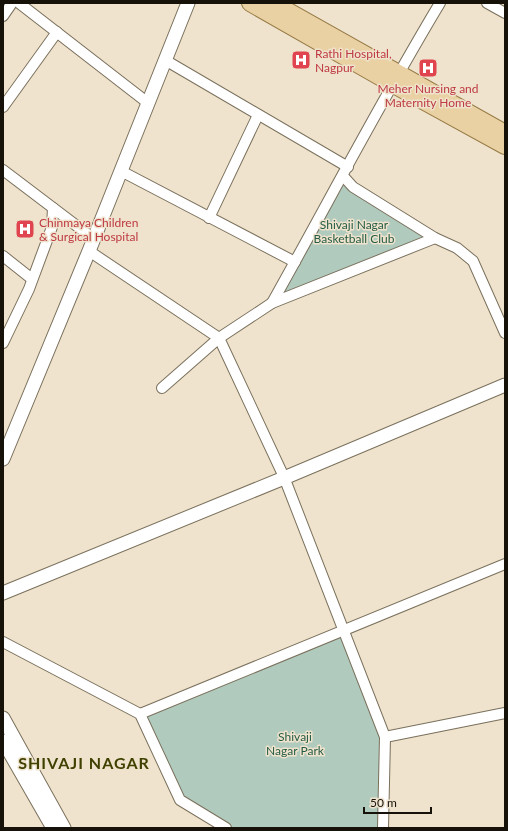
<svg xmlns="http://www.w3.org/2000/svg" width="508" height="831" font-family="Lato,sans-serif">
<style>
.green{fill:#b0cabd}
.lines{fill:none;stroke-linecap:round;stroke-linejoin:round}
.minor-casing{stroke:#7a705c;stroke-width:12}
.tertiary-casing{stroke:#7a705c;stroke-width:15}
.primary-casing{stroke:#967a45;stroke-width:18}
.minor{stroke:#fff;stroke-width:10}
.tertiary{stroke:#fff;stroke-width:13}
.primary{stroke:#e9d1a3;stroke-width:16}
.labels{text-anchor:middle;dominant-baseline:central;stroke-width:3;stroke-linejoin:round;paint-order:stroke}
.health-label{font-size:12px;fill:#be3a42;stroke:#efe3cd;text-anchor:start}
.park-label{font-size:12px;fill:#245c45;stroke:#efe3cd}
.district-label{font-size:16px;font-weight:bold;letter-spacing:1px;fill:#404100;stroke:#efe3cd}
</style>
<rect width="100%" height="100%" fill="#efe3cd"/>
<g class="green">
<polygon points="343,181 429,238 272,303"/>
<polygon points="343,631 385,737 383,828 227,828 180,800 140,714"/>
</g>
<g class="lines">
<defs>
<g id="minor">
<polyline points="19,3 148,103"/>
<polyline points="487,3 505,13"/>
<polyline points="3,16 12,3"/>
<polyline points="165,60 348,167"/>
<polyline points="3,107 57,32"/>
<polyline points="3,170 94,239"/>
<polyline points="121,171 295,262"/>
<polyline points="343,176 353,187 435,238 457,248 473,261 505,333"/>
<polyline points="209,218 258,115"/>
<polyline points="89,251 219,338 284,477 385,737 383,828"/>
<polyline points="3,256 32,279"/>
<path d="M272,303C328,203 381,101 440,3"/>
<polyline points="3,343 29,289 52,227 53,208"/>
<polyline points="162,388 219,338 272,303 435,238"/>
<polyline points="3,642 140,714 180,800 226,828"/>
<polyline points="140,714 505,564"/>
<polyline points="385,737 505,713"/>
</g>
<g id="tertiary">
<polyline points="3,459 89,251 188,3"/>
<polyline points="3,593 284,478 505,385"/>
<polyline points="3,718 64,828"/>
<polyline points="3,741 53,828"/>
</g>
<g id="primary">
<polyline points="250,3 392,84 505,146"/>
<polyline points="274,3 505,133"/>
</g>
</defs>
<use href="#minor" class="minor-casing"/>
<use href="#tertiary" class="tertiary-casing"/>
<use href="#primary" class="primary-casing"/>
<use href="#minor" class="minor"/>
<use href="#tertiary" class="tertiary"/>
<use href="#primary" class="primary"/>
</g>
<defs>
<symbol id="hospital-square" viewBox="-11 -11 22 22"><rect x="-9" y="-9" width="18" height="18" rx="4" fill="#e0444e" stroke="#efe3cd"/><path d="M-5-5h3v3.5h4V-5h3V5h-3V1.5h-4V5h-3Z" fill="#fff"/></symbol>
</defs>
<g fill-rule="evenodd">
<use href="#hospital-square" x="290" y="49" width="22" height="22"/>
<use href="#hospital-square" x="417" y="57" width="22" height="22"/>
<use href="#hospital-square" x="14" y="218" width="22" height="22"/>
</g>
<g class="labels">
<g class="health-label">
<text x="315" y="53">Rathi Hospital,<tspan x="315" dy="14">Nagpur</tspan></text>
<text x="428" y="88" text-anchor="middle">Meher Nursing and<tspan x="428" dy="14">Maternity Home</tspan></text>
<text x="39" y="222">Chinmaya Children<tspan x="39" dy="14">&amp; Surgical Hospital</tspan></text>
</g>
<g class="park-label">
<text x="354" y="224">Shivaji Nagar<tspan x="354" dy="14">Basketball Club</tspan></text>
<text x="295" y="736">Shivaji<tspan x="295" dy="14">Nagar Park</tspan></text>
</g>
<g class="district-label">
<text x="84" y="762">SHIVAJI NAGAR</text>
</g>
</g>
<rect width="508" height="831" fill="none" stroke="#16120a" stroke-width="8"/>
<path d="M364 807v6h67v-6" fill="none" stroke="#16120a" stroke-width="2"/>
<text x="370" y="807" font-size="12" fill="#16120a" stroke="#efe3cd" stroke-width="3" paint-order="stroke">50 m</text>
</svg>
